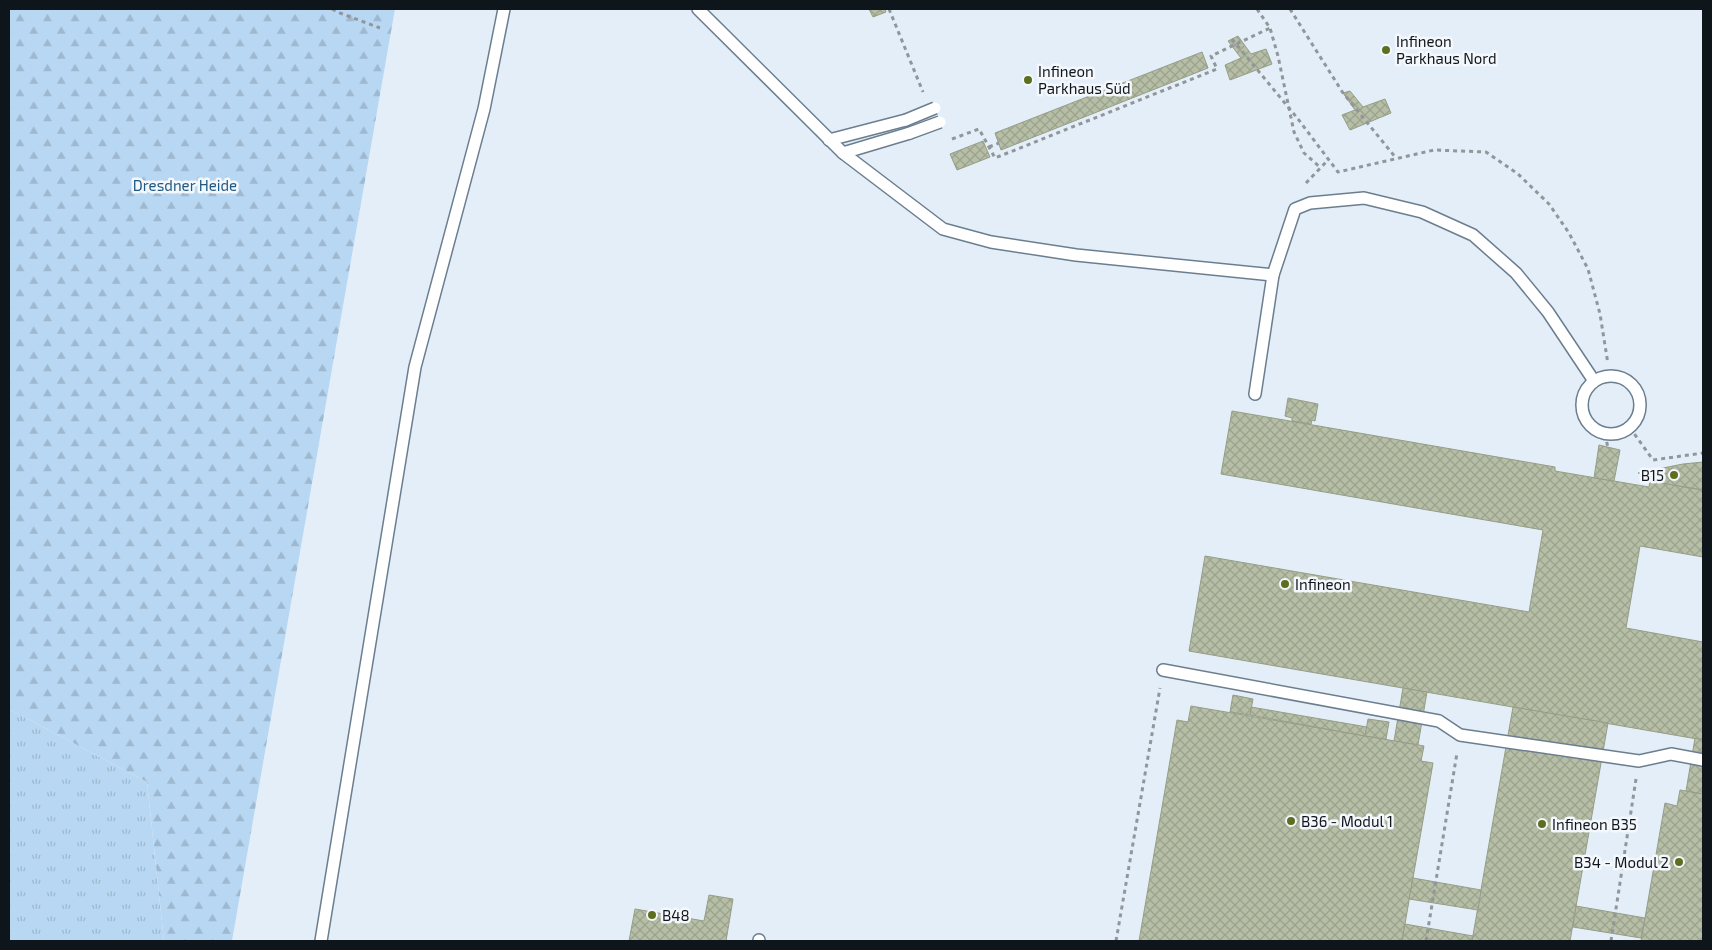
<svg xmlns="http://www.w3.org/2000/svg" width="1712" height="950" font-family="'Exo 2',sans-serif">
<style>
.built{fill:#e3eef8}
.grass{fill:url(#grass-tufts)}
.forest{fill:url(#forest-firs)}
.building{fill:url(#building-cross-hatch);stroke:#969d86}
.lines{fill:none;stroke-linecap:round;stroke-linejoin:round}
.lane-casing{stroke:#6b7e8f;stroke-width:14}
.path{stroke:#91969b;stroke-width:3;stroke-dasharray:4 4;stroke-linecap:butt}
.lane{stroke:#fff;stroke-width:11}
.lane-bridge-casing{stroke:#6b7e8f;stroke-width:14;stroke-linecap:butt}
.path-bridge{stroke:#91969b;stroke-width:3;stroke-dasharray:4 4;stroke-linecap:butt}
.lane-bridge{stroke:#fff;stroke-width:11}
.poi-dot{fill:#5c6f1e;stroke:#f4f8fc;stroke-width:2}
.labels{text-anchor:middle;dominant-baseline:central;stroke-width:5;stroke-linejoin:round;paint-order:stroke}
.poi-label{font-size:15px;fill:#0e151b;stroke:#f4f8fc;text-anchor:start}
.park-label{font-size:15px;fill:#205984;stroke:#f4f8fc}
</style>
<defs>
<pattern id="grass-tufts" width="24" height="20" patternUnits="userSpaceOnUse" patternTransform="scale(1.25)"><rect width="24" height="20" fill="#b8d7f2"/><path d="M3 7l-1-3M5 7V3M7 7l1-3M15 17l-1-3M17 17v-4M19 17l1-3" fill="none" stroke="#9db8cf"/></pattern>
<pattern id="forest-firs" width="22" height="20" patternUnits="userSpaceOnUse" patternTransform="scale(1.25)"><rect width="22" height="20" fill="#b8d7f2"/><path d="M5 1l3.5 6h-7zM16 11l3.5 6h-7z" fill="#9db8cf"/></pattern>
<pattern id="building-cross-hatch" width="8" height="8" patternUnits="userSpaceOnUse" patternTransform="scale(1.25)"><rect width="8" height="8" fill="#b6bea6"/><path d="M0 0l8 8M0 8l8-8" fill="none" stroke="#9ba28e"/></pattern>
</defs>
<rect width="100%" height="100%" fill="#f4f8fc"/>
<polygon class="built" points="395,9 1703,9 1703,941 232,941"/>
<polygon class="grass" points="9,709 147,782 164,941 9,941"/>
<polygon class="forest" points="9,9 395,9 232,941 164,941 147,782 9,709"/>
<g class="building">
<polygon points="869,9 885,9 886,12 873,17"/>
<polygon points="1238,36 1251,54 1266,49 1272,64 1230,80 1225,65 1241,58 1228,41"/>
<polygon points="1202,52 1208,68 1001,150 995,133"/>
<polygon points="1350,91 1363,107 1385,99 1391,113 1350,130 1342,115 1355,110 1343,93"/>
<polygon points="983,141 990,157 957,170 950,154"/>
<polygon points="1288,398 1318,404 1315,421 1312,420 1311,424 1292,421 1292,418 1285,416"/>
<polygon points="1232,411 1555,467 1555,471 1649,487 1650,481 1703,490 1703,557 1640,546 1626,628 1703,642 1703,740 1189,651 1205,556 1529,612 1543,530 1221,474"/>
<polygon points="1599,445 1620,450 1614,481 1594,478"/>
<polygon points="1703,462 1703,490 1650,481 1651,476 1638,473 1683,464"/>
<polygon points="1403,688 1427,692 1418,745 1394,741"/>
<polygon points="1233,695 1253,699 1250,715 1230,712"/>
<polygon points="1191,706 1424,746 1421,761 1433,763 1402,941 1139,941 1177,720 1188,722"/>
<polygon points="1251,707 1367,727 1365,736 1250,715"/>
<polygon points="1513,707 1608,723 1570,941 1472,941"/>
<polygon points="1368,719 1389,722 1386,739 1365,736"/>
<polygon points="1695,738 1703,740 1703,794 1686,791"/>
<polygon points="1680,790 1703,794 1703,941 1641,941 1665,803 1677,806"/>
<polygon points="1413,878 1481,890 1478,910 1409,899"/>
<polygon points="709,895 733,899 726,941 629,941 635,909 704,921"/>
<polygon points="1576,906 1645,918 1641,938 1573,927"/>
<polygon points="1405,924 1473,936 1472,941 1402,941"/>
</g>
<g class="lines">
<defs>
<g id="lane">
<polyline points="698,9 843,153 943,229 991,242 1076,255 1273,275 1295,209 1310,203 1364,198 1422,212 1473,235 1516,273 1548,312 1594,381"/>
<polyline points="829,140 906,120"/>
<polyline points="843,153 910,133"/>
<circle cx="1611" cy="405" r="29"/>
<polyline points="1255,394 1273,275"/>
<polyline points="1163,670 1439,721 1460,735 1639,761 1671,754 1703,760"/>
<polyline points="321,941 415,367 484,109 504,9"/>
<polyline points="759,941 759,940"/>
</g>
</defs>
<use href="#lane" class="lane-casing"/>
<g class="path">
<polyline points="332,9 340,13 380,28"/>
<polyline points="889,9 923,92"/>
<polyline points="1257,9 1270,28 1278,56 1294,132 1304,153 1321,168"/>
<polyline points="1290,9 1343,93 1396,158"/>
<polyline points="1298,119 1338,172 1434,150 1486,152 1518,174 1549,204 1569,233 1588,269 1600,314 1608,364"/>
<polyline points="952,139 979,129 995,158 1217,69 1211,56 1270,28"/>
<polyline points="989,147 999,143"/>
<polyline points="1306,183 1328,160"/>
<polyline points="1628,430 1633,432 1653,460 1703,453"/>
<polyline points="1605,434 1608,448"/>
<polyline points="1116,941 1160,688"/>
<polyline points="1426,941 1457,753"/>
<polyline points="1611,941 1636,779"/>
</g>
<use href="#lane" class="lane"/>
<defs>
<g id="lane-bridge">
<polyline points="906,120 935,108"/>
<polyline points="910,133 940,122"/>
</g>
</defs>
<use href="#lane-bridge" class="lane-bridge-casing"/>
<polyline class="path-bridge" points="1232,39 1298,119"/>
<use href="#lane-bridge" class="lane-bridge"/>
</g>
<g class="poi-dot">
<circle cx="1386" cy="50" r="5"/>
<circle cx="1028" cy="80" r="5"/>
<circle cx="1674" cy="475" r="5"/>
<circle cx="1285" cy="584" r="5"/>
<circle cx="1291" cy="821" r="5"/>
<circle cx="1542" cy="824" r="5"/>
<circle cx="1679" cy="862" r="5"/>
<circle cx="652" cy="915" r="5"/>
</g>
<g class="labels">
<g class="poi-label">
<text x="1396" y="41">Infineon<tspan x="1396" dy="17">Parkhaus Nord</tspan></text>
<text x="1038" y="71">Infineon<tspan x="1038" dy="17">Parkhaus Süd</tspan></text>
<text x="1664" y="475" text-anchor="end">B15</text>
<text x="1295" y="584">Infineon</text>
<text x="1301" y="821">B36 - Modul 1</text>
<text x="1552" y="824">Infineon B35</text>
<text x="1669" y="862" text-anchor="end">B34 - Modul 2</text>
<text x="662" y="915">B48</text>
</g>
<g class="park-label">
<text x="185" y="185">Dresdner Heide</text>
</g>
</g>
<rect width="1712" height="950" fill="none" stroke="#0e151b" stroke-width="20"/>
</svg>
